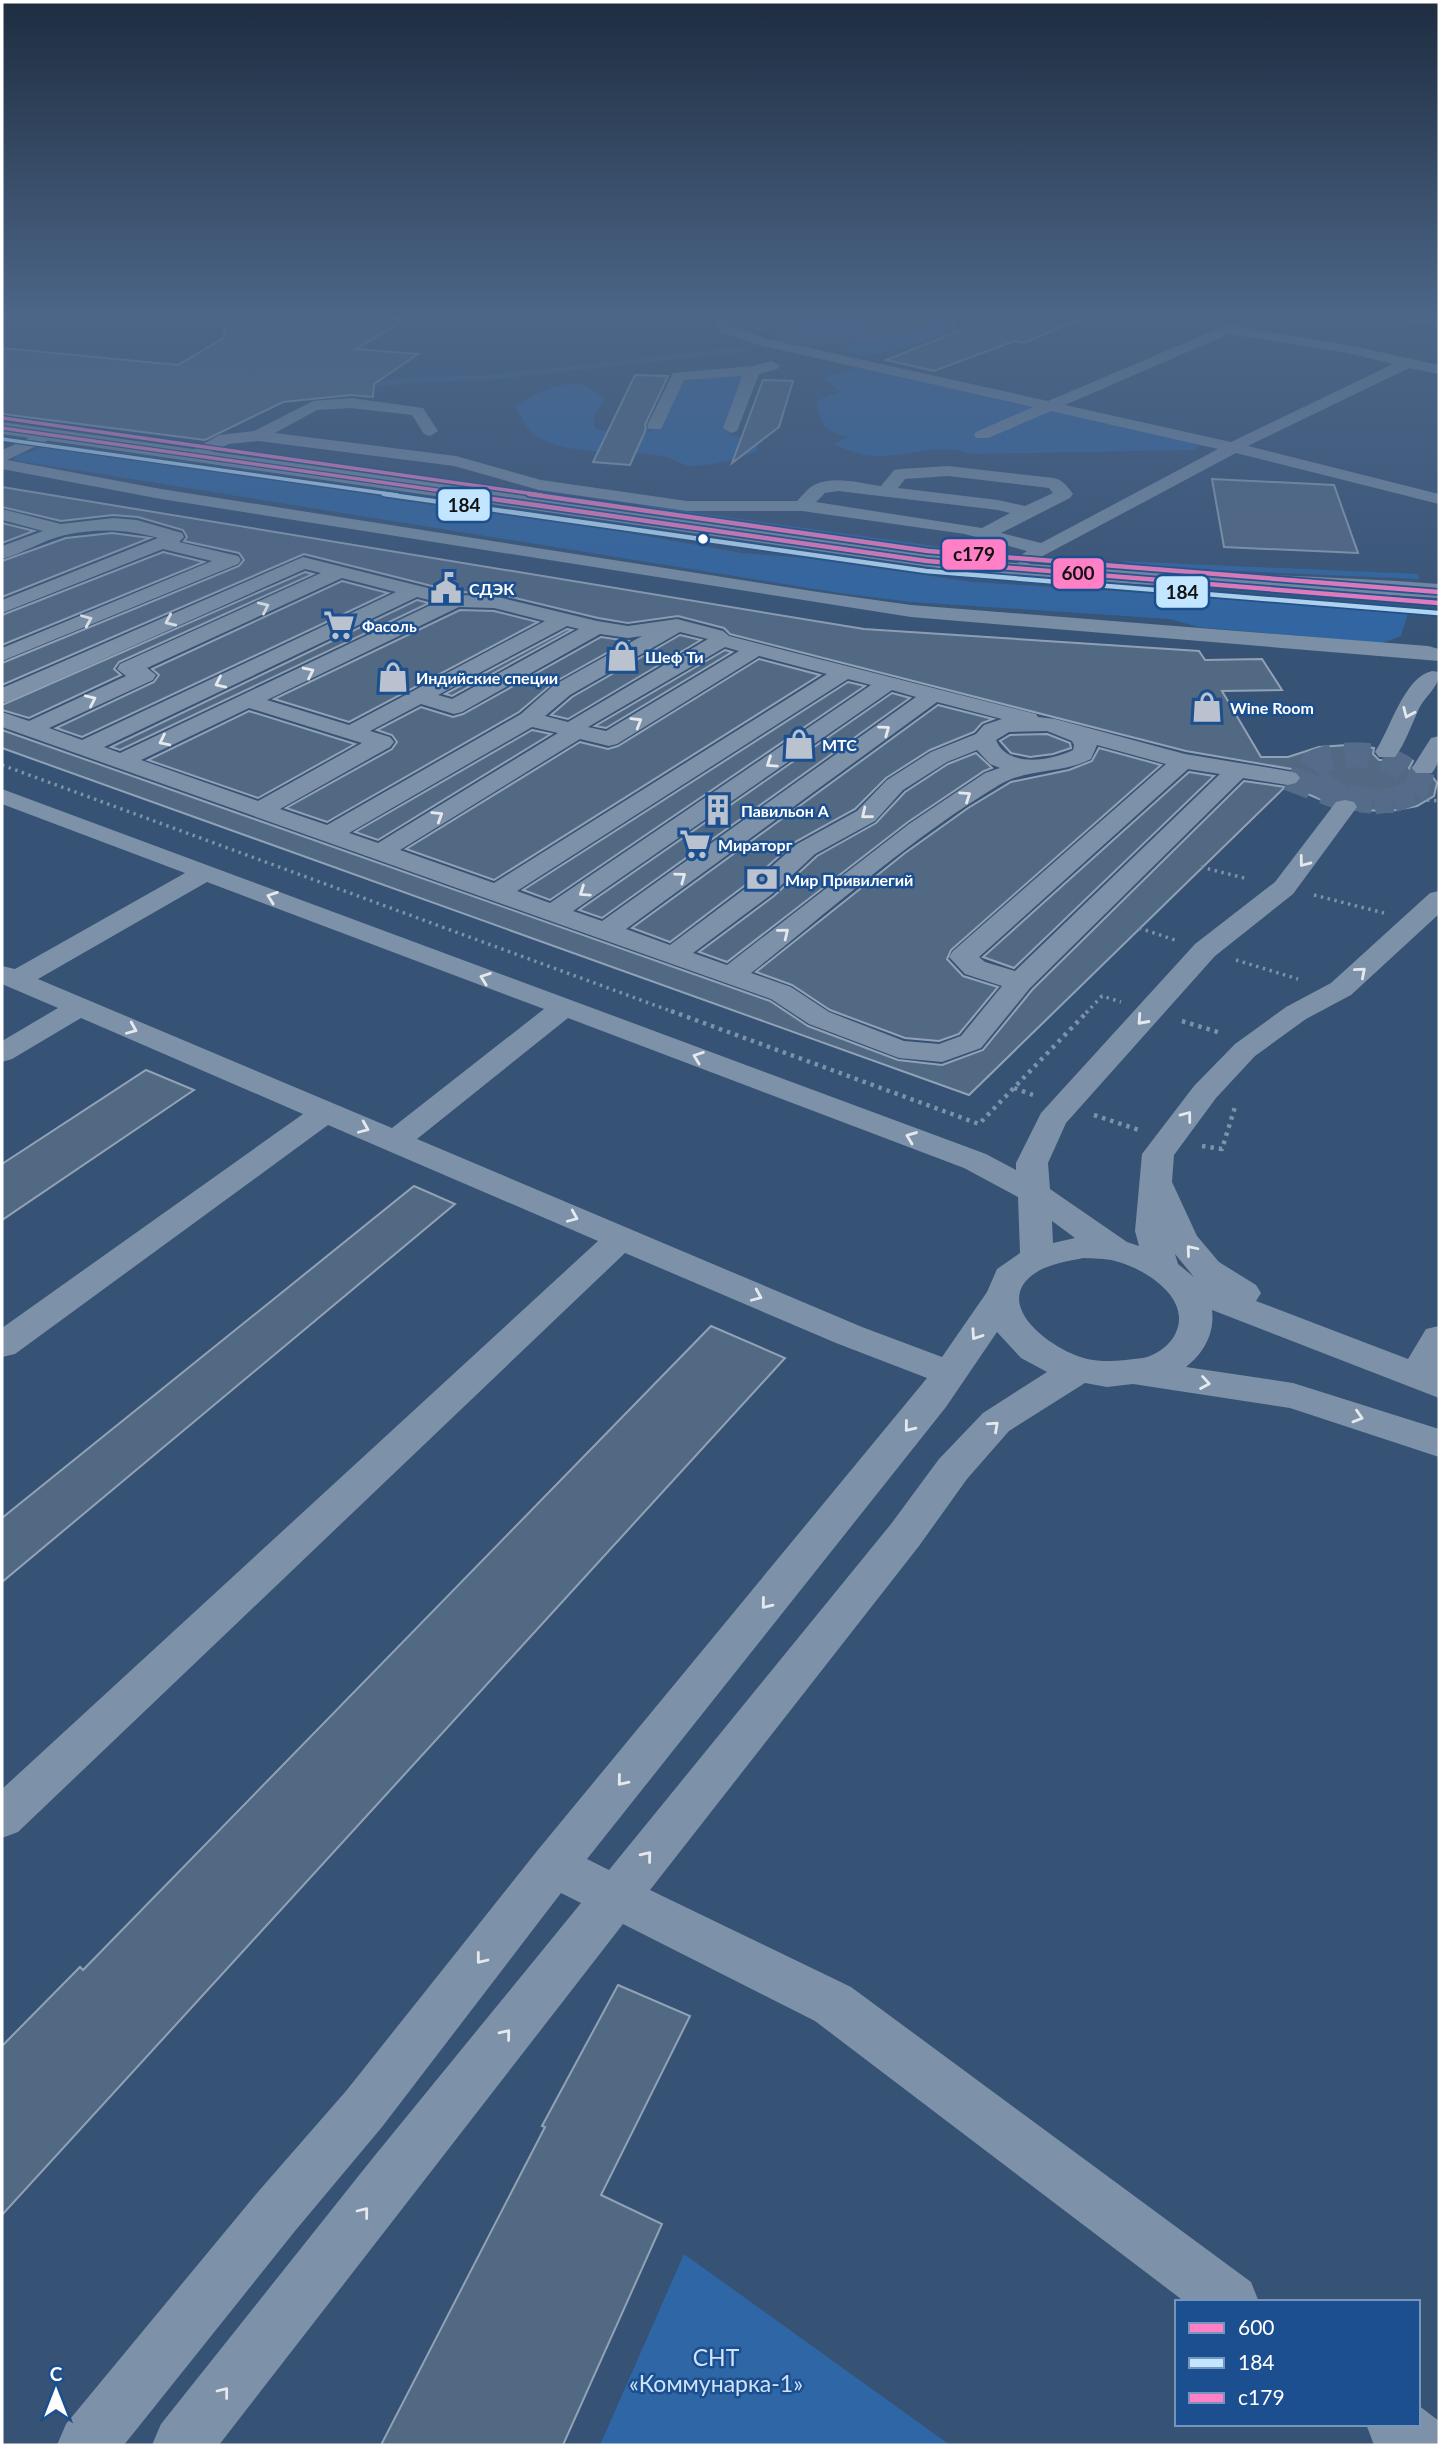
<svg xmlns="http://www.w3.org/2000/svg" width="1441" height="2447" font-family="Lato,sans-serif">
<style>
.green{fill:#2f66a5}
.water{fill:#3b618d}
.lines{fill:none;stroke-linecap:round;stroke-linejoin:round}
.stream{stroke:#3b618d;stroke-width:5}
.building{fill:#526984;stroke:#92a2b6;stroke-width:2}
.minor-tunnel{stroke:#546c89;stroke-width:25;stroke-dasharray:25 13;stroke-linecap:butt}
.path-far2{stroke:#7d92a8;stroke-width:2;stroke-dasharray:2 2.5;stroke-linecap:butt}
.path-far1{stroke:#7d92a8;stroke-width:3.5;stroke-dasharray:2.5 4.5;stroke-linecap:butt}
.path{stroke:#7d92a8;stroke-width:4.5;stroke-dasharray:3.5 5;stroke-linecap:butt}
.minor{fill:#7d92a8;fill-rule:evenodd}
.major{fill:#7d8ea7;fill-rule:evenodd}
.bus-1-far1-casing{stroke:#1b4f8f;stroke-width:6}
.bus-1-casing{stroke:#1b4f8f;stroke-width:8}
.bus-2-far1-casing{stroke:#1b4f8f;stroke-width:6}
.bus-2-casing{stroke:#1b4f8f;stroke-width:8}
.bus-3-far1-casing{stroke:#1b4f8f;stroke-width:6}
.bus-3-casing{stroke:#1b4f8f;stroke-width:8}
.bus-1-far1{stroke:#ff80c6;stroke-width:3.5}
.bus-1{stroke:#ff80c6;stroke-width:4.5}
.bus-2-far1{stroke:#c2e6ff;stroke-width:3.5}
.bus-2{stroke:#c2e6ff;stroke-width:4.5}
.bus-3-far1{stroke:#ff80c6;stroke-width:3.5}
.bus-3{stroke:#ff80c6;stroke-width:4.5}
.oneway{stroke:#e5e9ee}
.bus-dot{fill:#fff;stroke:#1b4f8f;stroke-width:2.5}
.labels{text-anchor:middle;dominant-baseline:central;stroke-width:5;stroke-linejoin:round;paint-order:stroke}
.far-poi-label{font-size:16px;font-weight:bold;fill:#fff;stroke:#1b4f8f;text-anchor:start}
.near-park-label{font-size:23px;fill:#cfe3fa;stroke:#1b4f8f}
.line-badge{stroke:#1b4f8f;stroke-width:2.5}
.pale-badge-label{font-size:19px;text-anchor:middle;font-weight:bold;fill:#111}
</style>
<rect width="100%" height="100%" fill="#365274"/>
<g class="green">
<path d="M867,316H920C860,325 797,333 736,329L726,320Z"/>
<path d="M949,316H985L983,319C950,331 866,372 837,346L882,339L951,318Z"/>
<path d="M858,368L870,369L1191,442L1200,446L1194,450L972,454C941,442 907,457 875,456C860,456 846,449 833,444L849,437C821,430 823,427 816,401L840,392L823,378Z"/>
<path d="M743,374L724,425L730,434L756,444L758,448L756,452C737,459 717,464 697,466C685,468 674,458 662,456C622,448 574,458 538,437C528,432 522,417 515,407C532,395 564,378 586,386C592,389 599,395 605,399L594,416V427C611,438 643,433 661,428L685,377Z"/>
<polygon points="58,446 72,446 589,521 586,523"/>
<polygon points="45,447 612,530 742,553 806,558 973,582 1255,600 1410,607 1401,636 1382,643 1198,627 1170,619 912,602 840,593 13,460 17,456"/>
<polygon points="222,447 481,484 478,486 417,480 232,454"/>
<polygon points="647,506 1006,556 1006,557 967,557 640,512"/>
<polygon points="752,549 976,577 1234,596 974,579"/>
<polygon points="1120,561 1417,574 1420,579 1147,567"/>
<polygon points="684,2254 950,2445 600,2445"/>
</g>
<polygon class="water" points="949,316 869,341 805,347 768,336 779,333"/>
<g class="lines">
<polyline class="stream" points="362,386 426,379 484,378 746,349"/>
</g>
<g class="building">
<polygon points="225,316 356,316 404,320 356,349 418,354 374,384 373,397 351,395 283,402 205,440 2,414 2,348 178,365 224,338"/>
<polygon points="955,316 1088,316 1024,343 1014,341 934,371 886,360 959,331 953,330"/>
<polygon points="635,375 668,376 645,425 646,429 630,465 593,462"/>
<polygon points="763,380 793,381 779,427 732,463"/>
<polygon points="1212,479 1334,485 1358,553 1224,547"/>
<polygon points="2,487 864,629 1199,651 1205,660 1262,659 1282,690 1222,691 1261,757 1288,757 1319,747 1347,745 1374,748 1373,754 1379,760 1395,760 1399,755 1407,757 1413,761 1409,768 1414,775 1432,776 1437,783 1434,796 1417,806 1391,811 1358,810 1359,806 1355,799 1344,797 1335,799 1331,804 1291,787 1302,780 1297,770 1186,751 730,634 724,628 678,616 628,623 598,618 495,593 456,592 304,554 2,685 2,663 239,566 244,560 239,553 184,541 187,537 183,530 138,517 113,515 61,521 2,507"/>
<polygon points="2,523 34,531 2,543"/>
<polygon points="112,533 150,538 2,597 2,561 66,538"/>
<polygon points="163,552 204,562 2,645 2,615"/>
<polygon points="305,572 313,574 119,662 114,669 121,675 29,718 2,710 2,705"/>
<polygon points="342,581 388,593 82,737 56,728 154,682 159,675 152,669"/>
<polygon points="417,600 429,603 120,750 111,747"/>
<polygon points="460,610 494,611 538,622 349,722 274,699"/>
<polygon points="567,629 572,630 452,696 445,694"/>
<polygon points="680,635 701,640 568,719 551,715 572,697"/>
<polygon points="601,637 628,641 553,683 519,712 327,822 286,808 392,749 397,742 392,735 377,730 421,707 453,717 463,714"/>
<polygon points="725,650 732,652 606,728 595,726"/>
<polygon points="759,659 820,675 494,880 406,849 580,742 608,749 618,746"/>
<polygon points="848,682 865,686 550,900 523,890"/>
<polygon points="892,693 910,698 602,918 579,910"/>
<polygon points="938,705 993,719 982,723 974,732 930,750 886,778 855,809 795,842 752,880 670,942 632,928"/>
<polygon points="249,711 355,744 258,798 148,760"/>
<polygon points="2,730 770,1001 808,1026 898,1060 942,1065 983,1050 1032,990 1244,781 1285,787 969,1095 2,748"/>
<polygon points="532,730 551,734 378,840 355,832"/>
<polygon points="1047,734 1070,743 1071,748 1053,754 1030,757 1011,753 1000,741 1010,735"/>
<polygon points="1099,748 1161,765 951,950 947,959 963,976 998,987 959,1034 939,1041 905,1038 830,1010 792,985 756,972 905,853 968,808 1011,782 1069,770 1092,761"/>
<polygon points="976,753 992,768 984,771 908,822 727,962 699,952 774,896 817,856 876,823 905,792 948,764"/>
<polygon points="1189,772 1214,776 1014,968 983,957"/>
<polygon points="146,1070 194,1090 2,1220 2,1164"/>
<polygon points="414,1186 455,1204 2,1582 2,1518"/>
<polygon points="711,1326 785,1358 2,2215 2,2046 80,1967 83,1970"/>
<polygon points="618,1985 690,2016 601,2195 662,2224 563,2445 381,2445 545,2127 542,2126"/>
</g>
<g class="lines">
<g class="minor-tunnel">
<polyline points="1288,778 1344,799 1372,801"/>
<polyline points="1413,793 1424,768"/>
<polyline points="1393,800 1413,793"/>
<polyline points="1393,800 1413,793"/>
<path d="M1372,801C1347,798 1322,793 1309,770L1313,763C1342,749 1406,750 1417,788L1413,793"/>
<polyline points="1379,801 1393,800"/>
<polyline points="1379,801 1393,800"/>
<polyline points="1374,802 1379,801"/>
<polyline points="1374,802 1379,801"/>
</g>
<polyline class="path-far2" points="611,316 698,317"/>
<g class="path-far1">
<polyline points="2,765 676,1013"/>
<polyline points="1427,800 1439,801"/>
<polyline points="1201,867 1248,879"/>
<polyline points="1314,895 1384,913"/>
<polyline points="1139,928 1175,940"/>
<polyline points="1236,960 1298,979"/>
<polyline points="1086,1013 1102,996 1121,1002"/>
</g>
<g class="path">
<polyline points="671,1011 979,1124 1088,1011"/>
<polyline points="1182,1021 1221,1033"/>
<polyline points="1014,1088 1033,1095"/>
<polyline points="1094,1115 1139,1130"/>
<polyline points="1202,1146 1222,1149 1235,1107"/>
</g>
<g class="minor">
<polygon points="416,316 431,316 422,321 417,320"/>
<path d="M714,316H728L731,326L768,339L1048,401L1227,325L1348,345L1439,365V374L1409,368L1248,446L1439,494V504L1236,453L1024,566L1014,560L1027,551L965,534L802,511H687L539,490L454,466L258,441L229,444L191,461L183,456L219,435L254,431L313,401L351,398L423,408L438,431L430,436L424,434L412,415L351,408L317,410L275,433L456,456L541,480L687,501H797C802,496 808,488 814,485C833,475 861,483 881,486L894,470L900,469L948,466L1054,478C1063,480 1068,487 1073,494L1070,498L1001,533L1041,543L1218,449L1051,411L988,438H976L974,435L976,432L1033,407L759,345L720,332ZM1229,334L1348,353L1393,364L1231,442L1065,405ZM948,476L1049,488L1053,493L1025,506L998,500L898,488L905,479ZM838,491L998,510L1010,513L982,528L816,502L825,493Z"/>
<polygon points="1391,316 1439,319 1439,327 1398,320"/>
<polygon points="772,361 780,366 777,369 759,374 737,431 731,433 723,428 742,376 684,380 661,429 649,429 647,426 673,373 752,366"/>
<polygon points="47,430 55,435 53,438 7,460 161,489 818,592 911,605 1428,646 1439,649 1439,661 911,617 161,499 2,469 2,450"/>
<path d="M2,509L61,524L113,518L137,520L182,533L184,537L179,542L238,556L241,560L238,564L2,661V648L212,561L163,549L2,613V600L158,538C128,529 96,528 65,535C43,540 24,553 2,559V546L43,531L2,520Z"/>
<path d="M303,557L456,595L494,596L597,621L628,626L677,619L723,631L729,636L1036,714L1038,717L1055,719L1185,754L1288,771L1296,773L1300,778L1296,783L1288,785L1243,778L1030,988L981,1048L942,1062L899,1058L809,1024L771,999L2,727V712L29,721L126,676L117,669L120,664L321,573L305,569L10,701L2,703V688ZM342,578L396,592L82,740L49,728L153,680L156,675L147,668ZM417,597L437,602L120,753L104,747ZM459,607L494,608L545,621L349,725L267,700ZM567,626L579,629L452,699L438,695ZM680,632L708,639L568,722L545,716L570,695ZM600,634L628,638L642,636L554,685L521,714L327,825L280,809L390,747L394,742L390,737L370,731L421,704L454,714L462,712ZM725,647L739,651L606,731L588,727ZM759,656L827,674L494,883L400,850L580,739L609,746L617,744ZM848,679L871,685L550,903L517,891ZM892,690L916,697L602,921L573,911ZM937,702L1002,719L984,725L976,734L931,752L887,780L857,811L797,844L754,882L670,945L626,929ZM249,708L362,743L258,801L141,760ZM532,727L558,733L378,843L349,833ZM1047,731L1072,741L1074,745L1073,750C1051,761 1007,768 996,740L1009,732ZM1097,745L1166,764L953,951L949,957L965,974L1002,986L961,1036L939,1044L904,1041L829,1012L791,987L751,973C832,909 911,838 999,785C1027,768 1062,774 1091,759ZM977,750L990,764L1000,768L985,773L909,824L727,965L693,953L772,894L815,854L875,821L903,790L947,762ZM1188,769L1220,774L1015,971L985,962L979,957Z"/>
<path d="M1432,671L1439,672C1439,689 1424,696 1418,711C1410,728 1406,742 1395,757H1379L1375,752C1390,730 1404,677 1432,671Z"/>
<path d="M1439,736C1440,750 1441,761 1432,773H1416L1412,768L1431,738Z"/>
<path d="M2,789L986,1154L1016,1170V1163L1041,1113L1195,944L1275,882L1336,802L1345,800L1354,802L1357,807L1293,894L1215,956L1066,1123L1048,1163L1050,1189L1127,1242L1139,1246L1135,1231L1142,1154L1194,1086L1235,1044L1286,1007L1331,983L1430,893L1439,891V914L1351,995L1306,1019L1255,1056L1216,1098L1174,1155L1172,1182L1197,1236L1219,1262L1256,1285L1261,1293L1256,1301L1408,1359L1426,1329L1439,1326V1398L1212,1310C1215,1333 1204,1353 1186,1367L1293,1383L1439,1429V1457L1290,1408L1133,1384L1107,1387L1085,1383L1009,1431L967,1479L919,1546L650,1890L851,1987L1251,2282L1259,2302H1185L815,2021L623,1924L219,2445H152L161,2424L372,2159L581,1903L561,1893L382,2127L295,2231L124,2445H57L66,2424L257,2193L346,2091L537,1851L927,1378L836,1343L625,1253L18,1832L2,1838V1789L598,1241L328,1125L15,1354L2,1357V1328L303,1114L81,1018L12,1059L2,1062V1041L58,1008L2,984V966L15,969L185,873L2,804ZM207,882L544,1009L392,1128L38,979ZM568,1018L964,1168L1018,1197L1020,1253L997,1269L987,1292L942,1357L862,1327L417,1139ZM1052,1221L1075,1238L1053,1243ZM1175,1254L1194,1277L1178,1264ZM1083,1258C1093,1259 1105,1258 1115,1261C1144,1268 1197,1300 1173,1338C1167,1347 1154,1356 1143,1358C1120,1361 1096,1364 1075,1355C1051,1346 1002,1312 1025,1282C1039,1265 1064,1262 1083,1258ZM997,1332L1021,1358L1047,1372L983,1413L939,1459L891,1524L609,1870L587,1859L946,1407Z"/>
<polygon points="1418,2405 1439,2421 1439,2445 1374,2445 1366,2424 1418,2424"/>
</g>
<path class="major" d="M2,422L979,560C1132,574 1286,572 1439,584V598C1286,588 1132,587 979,574L2,434Z"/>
<defs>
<polyline id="bus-1-far1" points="2,428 471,495"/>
<polyline id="bus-1" points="458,494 927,561 1439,603"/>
<polyline id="bus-2-far1" points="2,439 397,495"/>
<polyline id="bus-2" points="384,494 926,571 1438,613"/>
<polyline id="bus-3-far1" points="3,418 541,495"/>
<polyline id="bus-3" points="529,494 928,551 1439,592"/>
</defs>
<use href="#bus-1-far1" class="bus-1-far1-casing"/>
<use href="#bus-1" class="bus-1-casing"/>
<use href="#bus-2-far1" class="bus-2-far1-casing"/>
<use href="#bus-2" class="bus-2-casing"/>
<use href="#bus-3-far1" class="bus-3-far1-casing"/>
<use href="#bus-3" class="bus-3-casing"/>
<use href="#bus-1-far1" class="bus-1-far1"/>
<use href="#bus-1" class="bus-1"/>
<use href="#bus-2-far1" class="bus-2-far1"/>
<use href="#bus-2" class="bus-2"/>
<use href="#bus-3-far1" class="bus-3-far1"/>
<use href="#bus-3" class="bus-3"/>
</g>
<defs><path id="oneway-chevron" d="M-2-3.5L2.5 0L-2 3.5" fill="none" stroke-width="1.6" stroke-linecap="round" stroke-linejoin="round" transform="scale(1.75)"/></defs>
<g class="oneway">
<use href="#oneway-chevron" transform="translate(264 607) rotate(-25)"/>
<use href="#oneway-chevron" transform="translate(87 620) rotate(-23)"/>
<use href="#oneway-chevron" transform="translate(170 621) rotate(156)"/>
<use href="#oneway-chevron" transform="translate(309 672) rotate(-26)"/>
<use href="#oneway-chevron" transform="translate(220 683) rotate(155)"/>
<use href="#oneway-chevron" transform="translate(91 700) rotate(-25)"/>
<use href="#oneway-chevron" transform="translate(1408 713) rotate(114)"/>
<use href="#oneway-chevron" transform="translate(637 722) rotate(-31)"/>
<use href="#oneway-chevron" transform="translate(885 730) rotate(-36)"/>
<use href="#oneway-chevron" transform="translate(164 741) rotate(154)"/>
<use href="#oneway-chevron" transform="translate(771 763) rotate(146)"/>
<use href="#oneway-chevron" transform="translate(966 796) rotate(-34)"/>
<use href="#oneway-chevron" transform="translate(866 814) rotate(141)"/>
<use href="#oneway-chevron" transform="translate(438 816) rotate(-32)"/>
<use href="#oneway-chevron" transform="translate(1304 862) rotate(127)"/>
<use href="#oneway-chevron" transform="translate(681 877) rotate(-36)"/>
<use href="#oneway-chevron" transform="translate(584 892) rotate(146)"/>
<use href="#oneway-chevron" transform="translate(272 897) rotate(-160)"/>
<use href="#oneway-chevron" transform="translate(784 933) rotate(-39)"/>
<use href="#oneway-chevron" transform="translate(1361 972) rotate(-41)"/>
<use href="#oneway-chevron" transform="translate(485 978) rotate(-160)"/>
<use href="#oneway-chevron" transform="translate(1142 1020) rotate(132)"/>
<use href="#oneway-chevron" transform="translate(132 1029) rotate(23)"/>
<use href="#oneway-chevron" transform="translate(698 1057) rotate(-160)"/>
<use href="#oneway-chevron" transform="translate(1187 1116) rotate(-53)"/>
<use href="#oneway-chevron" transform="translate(364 1128) rotate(23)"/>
<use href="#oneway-chevron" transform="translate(911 1137) rotate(-159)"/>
<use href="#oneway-chevron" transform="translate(573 1217) rotate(23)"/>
<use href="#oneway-chevron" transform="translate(1191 1250) rotate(-130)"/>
<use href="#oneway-chevron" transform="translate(757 1296) rotate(23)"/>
<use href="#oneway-chevron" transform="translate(976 1335) rotate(124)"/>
<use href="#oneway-chevron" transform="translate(1205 1383) rotate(9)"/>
<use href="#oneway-chevron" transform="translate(1358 1417) rotate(17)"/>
<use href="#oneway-chevron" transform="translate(994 1426) rotate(-42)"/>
<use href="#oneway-chevron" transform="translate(909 1427) rotate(129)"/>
<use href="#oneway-chevron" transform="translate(766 1604) rotate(129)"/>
<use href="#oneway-chevron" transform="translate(622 1781) rotate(129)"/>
<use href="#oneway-chevron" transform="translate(647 1856) rotate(-51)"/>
<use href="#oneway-chevron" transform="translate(481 1959) rotate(128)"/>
<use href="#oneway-chevron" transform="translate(506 2034) rotate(-51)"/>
<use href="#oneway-chevron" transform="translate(364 2212) rotate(-52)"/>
<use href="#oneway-chevron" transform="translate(224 2392) rotate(-52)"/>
</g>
<linearGradient id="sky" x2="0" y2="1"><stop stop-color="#1e2d40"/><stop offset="0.48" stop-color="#4c6688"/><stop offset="1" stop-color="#4c6688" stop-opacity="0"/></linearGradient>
<rect width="1441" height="658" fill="url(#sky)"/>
<defs>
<symbol id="civic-bare" viewBox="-9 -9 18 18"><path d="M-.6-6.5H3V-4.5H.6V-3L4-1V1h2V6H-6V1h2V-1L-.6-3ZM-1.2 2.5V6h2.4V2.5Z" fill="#b9c2ce" stroke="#1b4f8f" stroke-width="2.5" paint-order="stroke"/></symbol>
<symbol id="supermarket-bare" viewBox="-9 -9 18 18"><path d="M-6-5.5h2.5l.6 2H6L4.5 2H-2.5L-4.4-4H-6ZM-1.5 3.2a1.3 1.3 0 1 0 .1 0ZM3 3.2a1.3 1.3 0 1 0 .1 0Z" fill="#b9c2ce" stroke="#1b4f8f" stroke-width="2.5" paint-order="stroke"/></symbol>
<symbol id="shop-bare" viewBox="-9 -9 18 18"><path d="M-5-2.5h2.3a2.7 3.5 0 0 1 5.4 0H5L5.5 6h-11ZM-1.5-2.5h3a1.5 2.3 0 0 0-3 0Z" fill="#b9c2ce" stroke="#1b4f8f" stroke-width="2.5" paint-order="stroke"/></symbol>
<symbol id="building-bare" viewBox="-9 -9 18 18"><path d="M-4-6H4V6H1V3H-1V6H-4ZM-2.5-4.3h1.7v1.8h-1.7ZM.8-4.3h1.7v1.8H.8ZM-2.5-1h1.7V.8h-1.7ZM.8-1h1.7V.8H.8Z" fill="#b9c2ce" stroke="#1b4f8f" stroke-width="2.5" paint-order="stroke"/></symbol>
<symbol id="bank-bare" viewBox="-9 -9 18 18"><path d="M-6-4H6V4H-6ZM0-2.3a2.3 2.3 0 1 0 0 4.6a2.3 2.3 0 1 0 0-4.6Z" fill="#b9c2ce" stroke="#1b4f8f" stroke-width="2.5" paint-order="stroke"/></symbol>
</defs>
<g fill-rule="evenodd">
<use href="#civic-bare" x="424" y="566" width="44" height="44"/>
<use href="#supermarket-bare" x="317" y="603" width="44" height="44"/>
<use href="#shop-bare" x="600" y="634" width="44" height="44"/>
<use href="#shop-bare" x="371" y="655" width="44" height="44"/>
<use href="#shop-bare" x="1185" y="685" width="44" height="44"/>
<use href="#shop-bare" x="777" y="722" width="44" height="44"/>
<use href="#building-bare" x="696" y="788" width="44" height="44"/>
<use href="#supermarket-bare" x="673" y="822" width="44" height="44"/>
<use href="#bank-bare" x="740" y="857" width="44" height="44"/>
</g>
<circle class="bus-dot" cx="703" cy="539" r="6"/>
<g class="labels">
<g class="far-poi-label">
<text x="469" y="588">СДЭК</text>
<text x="362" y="625">Фасоль</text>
<text x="645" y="656">Шеф Ти</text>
<text x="416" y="677">Индийские специи</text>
<text x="1230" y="707">Wine Room</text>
<text x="822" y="744">МТС</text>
<text x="741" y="810">Павильон А</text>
<text x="718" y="844">Мираторг</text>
<text x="785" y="879">Мир Привилегий</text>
</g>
<g class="near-park-label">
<text x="716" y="2357">СНТ<tspan x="716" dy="26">«Коммунарка-1»</tspan></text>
</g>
</g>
<g class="line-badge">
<rect x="437" y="488" width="54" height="34" rx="7" fill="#c2e6ff"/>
<rect x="941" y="538" width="66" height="33" rx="7" fill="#ff80c6"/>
<rect x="1052" y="557" width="53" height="33" rx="7" fill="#ff80c6"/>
<rect x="1155" y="575" width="54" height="34" rx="7" fill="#c2e6ff"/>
</g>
<g class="pale-badge-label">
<text x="464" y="512">184</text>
<text x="974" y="561">с179</text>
<text x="1078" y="580">600</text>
<text x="1182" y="599">184</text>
</g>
<rect width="1441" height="2447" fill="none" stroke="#ffffff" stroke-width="7"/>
<rect x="1175" y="2300" width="245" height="126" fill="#1b4f8f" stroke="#7695bc" stroke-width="2"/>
<rect x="1189" y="2323" width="35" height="10" fill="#ff80c6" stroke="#7695bc" stroke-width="2"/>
<text x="1238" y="2335" font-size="21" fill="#ffffff">600</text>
<rect x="1189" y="2358" width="35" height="10" fill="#c2e6ff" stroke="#7695bc" stroke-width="2"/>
<text x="1238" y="2370" font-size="21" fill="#ffffff">184</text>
<rect x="1189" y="2393" width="35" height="10" fill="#ff80c6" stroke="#7695bc" stroke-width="2"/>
<text x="1238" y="2405" font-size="21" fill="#ffffff">с179</text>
<g transform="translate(56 2391)" stroke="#1b4f8f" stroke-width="5" paint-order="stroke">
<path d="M0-5L12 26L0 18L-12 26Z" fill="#ffffff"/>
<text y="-10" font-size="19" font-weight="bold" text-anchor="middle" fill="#ffffff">С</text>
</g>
</svg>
